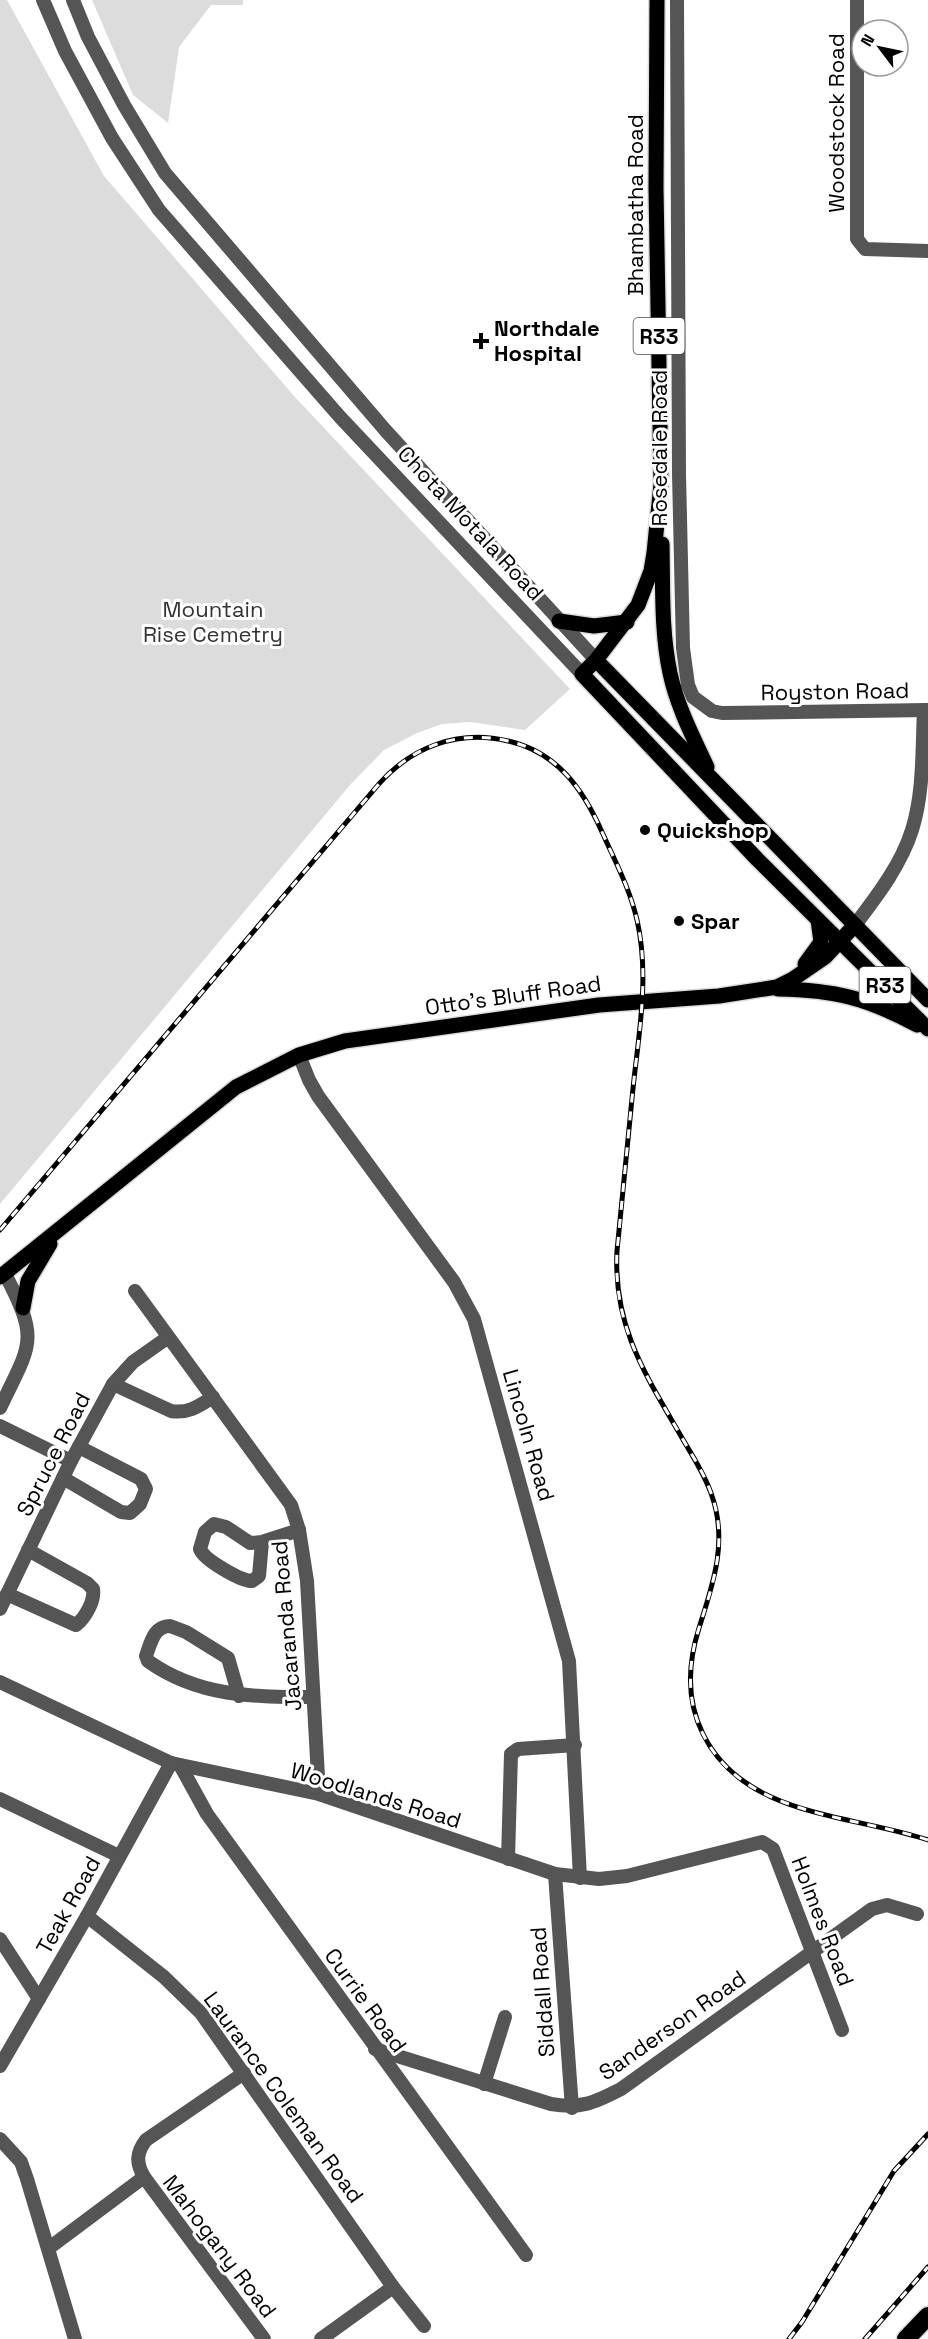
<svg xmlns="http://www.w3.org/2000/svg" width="928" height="2339" font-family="'Space Grotesk',sans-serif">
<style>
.green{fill:#dcdcdc}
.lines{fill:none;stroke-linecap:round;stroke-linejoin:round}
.major-casing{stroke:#dbdbdb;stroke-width:18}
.highway-casing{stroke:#dbdbdb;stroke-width:21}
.minor{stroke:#555;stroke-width:14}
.major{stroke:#000;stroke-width:15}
.highway{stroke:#000;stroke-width:18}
.rail-casing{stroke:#000;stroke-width:5}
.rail{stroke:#fff;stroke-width:3;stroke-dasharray:9;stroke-linecap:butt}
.poi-dot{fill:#000;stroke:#fff;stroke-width:2}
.labels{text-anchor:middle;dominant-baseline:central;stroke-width:6;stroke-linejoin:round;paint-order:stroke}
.shield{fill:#fff;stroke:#4c4c4c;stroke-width:1.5}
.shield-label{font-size:21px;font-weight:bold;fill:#000}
.street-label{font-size:22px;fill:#000;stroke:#fff}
.poi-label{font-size:22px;font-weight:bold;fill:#000;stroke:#fff;text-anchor:start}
.park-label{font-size:22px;fill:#333;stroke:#fff}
</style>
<rect width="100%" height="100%" fill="#fff"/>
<g class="green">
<polygon points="0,0 7,0 104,176 294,396 570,689 525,730 470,722 442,724 417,733 384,750 350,785 0,1204"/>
<polygon points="92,0 243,0 243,5 211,5 179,47 168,123 133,95"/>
</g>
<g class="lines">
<defs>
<g id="major">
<polyline points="657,0 656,188 661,484 654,553 651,571 638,605 596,660 582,674 757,859 928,1029"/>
<path d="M662,544C663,586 661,631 670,673C677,706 693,737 707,767"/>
<polyline points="559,621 594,626 627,622"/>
<polyline points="596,660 928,1000"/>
<polyline points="805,964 821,942 818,920"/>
<path d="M778,989C835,990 867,998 917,1025"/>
<polyline points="0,1277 236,1087 299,1055 345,1041 599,1005 719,996 777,987 793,979 825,957 855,925"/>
<polyline points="23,1308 28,1281 50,1244"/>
</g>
<polyline id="highway" points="906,2339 928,2316"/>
</defs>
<use href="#major" class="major-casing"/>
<use href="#highway" class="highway-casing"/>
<g class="minor">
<polyline points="43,0 65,51 112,138 159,210 340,417 582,674"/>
<polyline points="73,0 88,37 124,105 165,173 386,431 596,660"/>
<polyline points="677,0 679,474 683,648 688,685 693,697 712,711 722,713 928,710"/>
<polyline points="857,0 857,239 865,249 928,251"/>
<path d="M855,925C877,896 901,865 912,830C924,792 922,749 924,710"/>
<polyline points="299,1055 309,1080 318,1096 454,1282 474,1319 569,1661 580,1878"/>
<polyline points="135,1291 291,1505 299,1530 307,1581 319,1794"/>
<path d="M113,1384L171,1411C188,1414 199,1406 213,1397"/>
<path d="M0,1408C31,1343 40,1341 5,1274"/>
<polyline points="0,1426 71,1461"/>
<polyline points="63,1478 121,1512 130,1513 140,1504 146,1489 141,1479 79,1447"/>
<path d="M262,1542L250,1543L226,1527L214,1524L205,1532L200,1549C204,1560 241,1581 252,1581L259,1576L262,1542L299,1530"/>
<path d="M7,1594L76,1625C85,1618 95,1601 93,1589L87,1583L28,1550"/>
<polyline points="0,1609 71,1461 113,1384 133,1362 167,1338"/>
<polyline points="0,1682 171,1763 319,1794 555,1874 599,1879 627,1876 762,1842 773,1849 842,2030"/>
<path d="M239,1696L228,1658L186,1632L170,1626C154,1626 151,1642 146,1656L148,1661C198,1697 254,1697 313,1697"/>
<polyline points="180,1765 207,1814 526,2255"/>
<polyline points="0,1799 119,1856"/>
<polyline points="508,1859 511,1754 518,1749 575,1745"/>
<polyline points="555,1874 572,2108"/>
<polyline points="87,1916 164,1977 201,2013 393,2287 424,2326"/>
<polyline points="0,1939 39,1999"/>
<path d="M375,2049L551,2104C581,2109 594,2103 621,2089L872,1909L887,1905L917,1914"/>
<polyline points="0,2066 87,1916 171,1763"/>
<path d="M244,2073L146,2140C136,2153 136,2163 144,2177L264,2339"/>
<polyline points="484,2084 505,2017"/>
<polyline points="0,2139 21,2162 27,2179 75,2339"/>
<polyline points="49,2248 144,2177"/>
<polyline points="321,2339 393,2287"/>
</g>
<use href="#major" class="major"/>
<use href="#highway" class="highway"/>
<defs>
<g id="rail">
<path d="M0,1230L378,785C411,747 458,729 508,741C557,752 583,789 602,832C615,861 630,889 637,920C649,972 640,1027 634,1079C628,1136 623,1193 617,1251C613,1330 648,1378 685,1443C695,1460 706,1477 712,1496C728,1542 713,1584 699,1628C688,1663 686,1700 703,1734C744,1817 850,1814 928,1840"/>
<polyline points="789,2339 802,2322 894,2171 928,2134"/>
<polyline points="865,2339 928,2267"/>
</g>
</defs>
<use href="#rail" class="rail-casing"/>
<use href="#rail" class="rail"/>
</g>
<g class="poi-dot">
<path d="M478 332h6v6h6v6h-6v6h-6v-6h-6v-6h6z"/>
<circle cx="645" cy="830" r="6"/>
<circle cx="679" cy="921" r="6"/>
</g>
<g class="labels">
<g class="shield">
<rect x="633.5" y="318" width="51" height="36" rx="4.5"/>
<rect x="859.5" y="967" width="51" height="36" rx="4.5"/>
</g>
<g class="shield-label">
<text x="659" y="336">R33</text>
<text x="885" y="985">R33</text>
</g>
<g class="street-label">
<text transform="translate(836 123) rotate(-90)">Woodstock Road</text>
<text transform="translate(635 205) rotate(-90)">Bhambatha Road</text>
<text transform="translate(659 448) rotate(-90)">Rosedale Road</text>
<text transform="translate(471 523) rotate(47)">Chota Motala Road</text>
<text transform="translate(835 691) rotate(-1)">Royston Road</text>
<text transform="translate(513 995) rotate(-8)">Otto's Bluff Road</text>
<text transform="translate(529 1435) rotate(74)">Lincoln Road</text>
<text transform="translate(53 1454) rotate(-63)">Spruce Road</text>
<text transform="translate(286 1626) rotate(-95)">Jacaranda Road</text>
<text transform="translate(376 1795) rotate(17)">Woodlands Road</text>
<text transform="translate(68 1905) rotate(-61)">Teak Road</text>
<text transform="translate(823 1921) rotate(69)">Holmes Road</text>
<text transform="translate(542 1992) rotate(-94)">Siddall Road</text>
<text transform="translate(366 2000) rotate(54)">Currie Road</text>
<text transform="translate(672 2025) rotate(-35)">Sanderson Road</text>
<text transform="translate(284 2097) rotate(54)">Laurance Coleman Road</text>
<text transform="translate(220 2246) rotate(53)">Mahogany Road</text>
</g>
<g class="poi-label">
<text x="494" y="328">Northdale<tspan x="494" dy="25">Hospital</tspan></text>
<text x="657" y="830">Quickshop</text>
<text x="691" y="921">Spar</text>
</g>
<g class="park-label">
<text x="213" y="609">Mountain<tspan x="213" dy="25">Rise Cemetry</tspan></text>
</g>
</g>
<g transform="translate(880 48) rotate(302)"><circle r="28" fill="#ffffff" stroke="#999999" stroke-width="1.5"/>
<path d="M0-4.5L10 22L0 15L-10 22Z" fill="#000000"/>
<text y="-9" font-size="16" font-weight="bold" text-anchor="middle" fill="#000000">N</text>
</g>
</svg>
